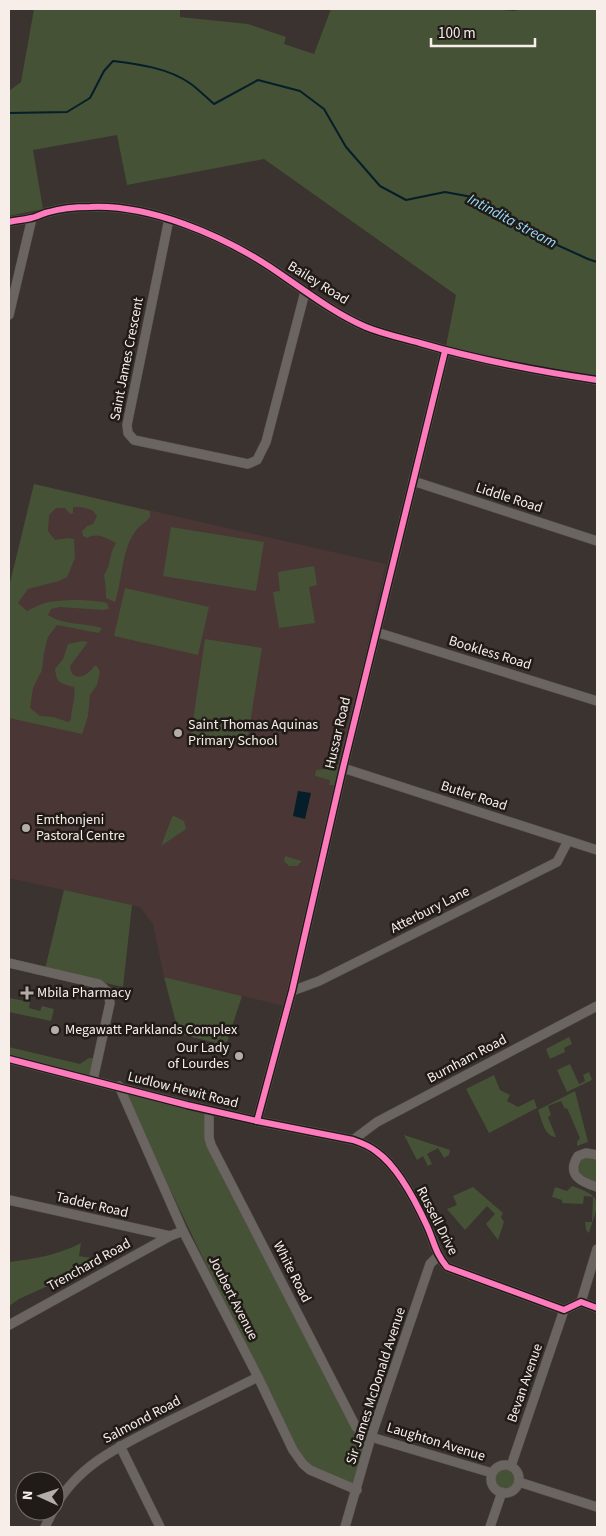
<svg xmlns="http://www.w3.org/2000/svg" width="606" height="1536" font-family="'Source Sans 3',sans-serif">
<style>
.education{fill:#4a3635}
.green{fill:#455236}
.water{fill:#051e29}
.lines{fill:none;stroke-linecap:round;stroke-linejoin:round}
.stream{stroke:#051e29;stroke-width:2}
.minor-casing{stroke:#59524e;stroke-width:10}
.minor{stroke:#6a6561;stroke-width:9}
.cycleway-casing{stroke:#211b18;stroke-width:9}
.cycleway{stroke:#fd7abc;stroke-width:6}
.poi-dot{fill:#b5ada8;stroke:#211b18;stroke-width:2}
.labels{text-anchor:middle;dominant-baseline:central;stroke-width:5;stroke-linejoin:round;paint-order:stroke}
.street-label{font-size:14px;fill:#f7eee9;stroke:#211b18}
.poi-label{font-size:14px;fill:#f7eee9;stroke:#211b18;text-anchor:start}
.water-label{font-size:15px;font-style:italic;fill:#96ddfd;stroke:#211b18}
</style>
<rect width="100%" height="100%" fill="#3a332f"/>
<polygon class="education" points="34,484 386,564 284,1006 164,977 153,924 140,907 9,878 9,587"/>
<g class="green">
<polygon points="34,9 180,9 180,17 248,24 286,37 284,44 314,54 331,9 490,9 514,11 524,9 597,9 597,377 548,370 446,346 456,295 264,159 127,185 117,135 33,150 43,209 9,216 9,91 21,82"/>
<path d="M34,484L150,511V517C147,521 142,524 138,528C121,547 123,579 115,602L106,598V590L104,575C112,563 108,556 116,543C106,538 98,532 87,538L83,536L82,531L87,526L93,524L97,516L92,510L81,507H73V513L70,514L65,508H56L49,515L48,531L55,540L69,538L74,539L75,558L67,577L59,581L28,589L18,603L27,611C33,608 38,605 45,603C60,599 91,599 107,603L109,609L103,610L60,607L51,609L48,615C63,625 85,623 102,628L99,633L93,632L57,625L48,637L44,652L42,670L33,688L30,708L40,716L53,717L68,722L71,720C71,708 76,699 74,687C60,683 57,684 55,669L63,659L68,644L82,641L88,642L70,666C71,683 88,677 94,666H97L100,672L97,685L90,695L88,716L82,734L9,718V587Z"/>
<polygon points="171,527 264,542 256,591 163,576"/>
<polygon points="314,566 317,585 309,587 315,623 279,628 273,592 280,591 278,572"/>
<polygon points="125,588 209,607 198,655 114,636"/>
<polygon points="205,639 262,648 247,742 191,734"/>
<polygon points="335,764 342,765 337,786 329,785 330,780 315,776 316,770 334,768"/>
<polygon points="174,816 184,821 186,829 161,846 172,817"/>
<polygon points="285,856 302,861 297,866 289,866 284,861"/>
<polygon points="64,890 132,905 123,987 45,969"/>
<polygon points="164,977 242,996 227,1042 222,1041 221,1044 179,1034"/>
<polygon points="9,998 30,1002 29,1008 40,1011 42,1006 54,1009 51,1021 9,1012"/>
<polygon points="569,1037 572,1044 564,1048 565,1052 550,1059 546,1049"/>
<polygon points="9,1047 80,1064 89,1058 93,1058 90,1076 9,1056"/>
<polygon points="570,1064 579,1084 585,1081 583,1075 589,1072 592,1080 567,1092 557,1070"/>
<polygon points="494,1075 500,1090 510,1095 507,1101 518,1107 534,1099 537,1108 489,1133 466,1089"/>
<polygon points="122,1089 203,1113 207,1118 207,1138 354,1428 369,1438 356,1487 311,1468 295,1450"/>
<path d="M575,1091L588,1142L577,1146V1142L580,1138L567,1108L565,1109L561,1101L548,1106L551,1115L548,1117L556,1137C544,1136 542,1120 538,1110Z"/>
<polygon points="404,1135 450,1150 449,1155 444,1158 438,1148 427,1154 432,1164 428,1166 423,1156 417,1160"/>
<path d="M597,1156V1184C584,1178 574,1174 582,1158Z"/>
<path d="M572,1186C606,1197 598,1204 589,1233L586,1230L585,1222H592L593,1197L584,1196L583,1204L562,1203V1200L552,1197L555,1187L567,1191Z"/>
<polygon points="473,1187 503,1213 501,1217 504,1222 498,1240 486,1224 495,1214 487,1206 465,1230 447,1209 457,1205 453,1196"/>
<path d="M81,1243L79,1256L105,1260L19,1299L9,1306L10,1280L9,1278V1262C34,1259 58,1255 81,1243Z"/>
<circle cx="505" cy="1479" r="14"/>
</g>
<polygon class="water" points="298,791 311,793 305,819 293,816"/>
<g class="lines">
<path class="stream" d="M9,113L67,112L90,98L104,71L113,61C138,64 169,68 191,84C199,90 206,97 214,104L258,80L300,91L324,109L346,147L380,186L406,200L445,192L472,197L518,221L544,239L588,259L597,262"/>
<defs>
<g id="minor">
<polyline points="169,219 127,425 128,433 134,440 248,464 257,460 266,442 305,292"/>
<path d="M9,222C16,220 24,220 31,218C37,217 43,213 49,212C62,208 77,207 90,207C149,204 221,235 270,267C300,287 333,313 366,327C383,334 402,338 420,343C478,360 537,371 597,380"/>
<polyline points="9,315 32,218"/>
<polyline points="413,481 597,541"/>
<polyline points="376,632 597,701"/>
<polyline points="343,768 597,850"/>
<polyline points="9,963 99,984 108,992 110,1003 93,1080"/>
<polyline points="292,991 319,981 557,862 568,841"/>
<path d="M9,1059L187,1105L257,1121L353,1140C362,1143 370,1146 377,1152C398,1167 416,1202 427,1226C434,1241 435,1253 447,1267L564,1310L581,1302L597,1308"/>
<polyline points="119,1086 183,1231 258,1377 293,1450 303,1464 310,1470 357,1490"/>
<polyline points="209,1110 209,1138 211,1145 356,1427 371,1437 492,1473"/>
<polyline points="257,1121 292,991 343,768 445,351"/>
<polyline points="353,1140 377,1122 597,1006"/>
<path d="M597,1155L586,1153L578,1156C566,1175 581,1182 597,1187"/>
<polyline points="9,1200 170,1236"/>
<polyline points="581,1302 597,1249"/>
<polyline points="9,1325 170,1236 183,1231"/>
<polyline points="120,1446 160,1527"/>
<circle cx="505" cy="1479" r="14"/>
<polyline points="511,1466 564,1310"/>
<polyline points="519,1482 597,1507"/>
<path d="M55,1507C80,1462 125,1444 169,1421C198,1407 228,1392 258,1377"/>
<polyline points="45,1527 53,1511"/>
<polyline points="345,1527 371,1437 430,1264 438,1256"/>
<polyline points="490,1527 502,1492"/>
</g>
</defs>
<use href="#minor" class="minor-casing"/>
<use href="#minor" class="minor"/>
<defs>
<g id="cycleway">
<path d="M9,222C16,220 24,220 31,218C37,217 43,213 49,212C62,208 77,207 90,207C149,204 221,235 270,267C300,287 333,313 366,327C383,334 402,338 420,343C478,360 537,371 597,380"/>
<path d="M9,1059L187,1105L257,1121L353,1140C362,1143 370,1146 377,1152C398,1167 416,1202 427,1226C434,1241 435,1253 447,1267L564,1310L581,1302L597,1308"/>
<polyline points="257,1121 292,991 343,768 445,351"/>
</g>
</defs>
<use href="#cycleway" class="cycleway-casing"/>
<use href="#cycleway" class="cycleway"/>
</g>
<g class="poi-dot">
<circle cx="178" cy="733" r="5"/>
<circle cx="26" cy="828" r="5"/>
<path d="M24.5 985.5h5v5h5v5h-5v5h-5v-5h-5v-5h5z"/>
<circle cx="55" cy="1030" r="5"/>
<circle cx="239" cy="1056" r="5"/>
</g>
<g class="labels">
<g class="street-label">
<text transform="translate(318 283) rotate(32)">Bailey Road</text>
<text transform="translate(127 359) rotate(-79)">Saint James Crescent</text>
<text transform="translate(509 498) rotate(18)">Liddle Road</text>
<text transform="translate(490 653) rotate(17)">Bookless Road</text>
<text transform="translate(338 733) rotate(-77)">Hussar Road</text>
<text transform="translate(474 796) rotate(18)">Butler Road</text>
<text transform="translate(430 910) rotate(-27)">Atterbury Lane</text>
<text transform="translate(467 1059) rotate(-28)">Burnham Road</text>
<text transform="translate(183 1090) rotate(14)">Ludlow Hewit Road</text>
<text transform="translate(92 1205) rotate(13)">Tadder Road</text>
<text transform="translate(437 1221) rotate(63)">Russell Drive</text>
<text transform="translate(89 1265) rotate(-29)">Trenchard Road</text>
<text transform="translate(292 1272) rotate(63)">White Road</text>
<text transform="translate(233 1298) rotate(63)">Joubert Avenue</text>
<text transform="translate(525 1383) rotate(-71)">Bevan Avenue</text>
<text transform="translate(376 1386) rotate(-72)">Sir James McDonald Avenue</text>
<text transform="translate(142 1420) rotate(-28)">Salmond Road</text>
<text transform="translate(436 1442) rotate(17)">Laughton Avenue</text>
</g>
<g class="poi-label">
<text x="188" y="725">Saint Thomas Aquinas<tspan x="188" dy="16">Primary School</tspan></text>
<text x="36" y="820">Emthonjeni<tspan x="36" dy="16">Pastoral Centre</tspan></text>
<text x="37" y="993">Mbila Pharmacy</text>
<text x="65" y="1030">Megawatt Parklands Complex</text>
<text x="229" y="1048" text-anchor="end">Our Lady<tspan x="229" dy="16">of Lourdes</tspan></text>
</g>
<g class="water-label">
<text transform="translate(512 221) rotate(28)">Intindita stream</text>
</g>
</g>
<rect width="606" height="1536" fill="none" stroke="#f7eee9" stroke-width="20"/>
<g transform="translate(40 1496) rotate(273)"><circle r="24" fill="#211b18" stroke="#776f6c"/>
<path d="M0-4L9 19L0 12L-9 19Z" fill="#b5ada8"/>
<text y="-8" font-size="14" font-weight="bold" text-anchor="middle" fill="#f7eee9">N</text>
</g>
<path d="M431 38v8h104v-8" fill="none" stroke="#f7eee9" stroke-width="2.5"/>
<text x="438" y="38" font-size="15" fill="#f7eee9" stroke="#211b18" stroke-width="4" paint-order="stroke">100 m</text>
</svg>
